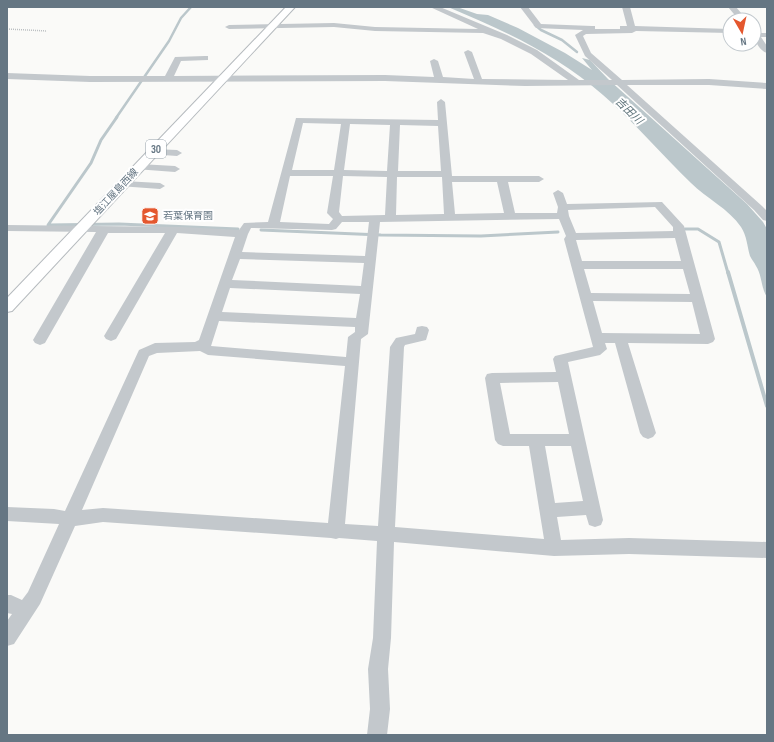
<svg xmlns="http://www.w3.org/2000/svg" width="774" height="742" font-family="'Sofia Sans Condensed','Noto Sans JP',sans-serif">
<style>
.water{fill:#bbc7cb}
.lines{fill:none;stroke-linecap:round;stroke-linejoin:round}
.stream-far2{stroke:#bbc7cb;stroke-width:2.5}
.stream-far1{stroke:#bbc7cb;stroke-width:3}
.stream{stroke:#bbc7cb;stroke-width:4}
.major-casing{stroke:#b5babe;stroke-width:2}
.path{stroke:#bbbfc2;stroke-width:1.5;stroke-dasharray:1 1;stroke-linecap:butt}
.minor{fill:#c3c8cc;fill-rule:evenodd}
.major{fill:#fff;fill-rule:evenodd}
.labels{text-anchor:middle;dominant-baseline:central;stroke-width:4;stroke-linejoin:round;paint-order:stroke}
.far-street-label{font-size:10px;fill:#657683;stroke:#fff}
.far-poi-label{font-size:10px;fill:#657683;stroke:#fff;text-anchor:start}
.far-water-label{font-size:11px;font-style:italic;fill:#60757c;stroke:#fff}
.shield{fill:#fff;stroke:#939fa8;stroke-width:1}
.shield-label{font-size:11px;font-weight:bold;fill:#657683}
</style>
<rect width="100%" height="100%" fill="#fafaf8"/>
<path class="water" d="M448,7H457L477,14L488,15L518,28L565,53L592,70L582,58L590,60L608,79L747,204L763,222L767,229V297C761,288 762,275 756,266C754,262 752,260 750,256C747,246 747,236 741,227C729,209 706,198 691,183C661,154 634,122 603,95C557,55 503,30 448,7Z"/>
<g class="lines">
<g class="stream-far2">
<polyline points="535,25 541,30 562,40 577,52"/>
<polyline points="116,118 169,41 181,18 191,7"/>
</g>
<g class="stream-far1">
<polyline points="117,117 101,140 91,163 48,225 119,224 238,229"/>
<polyline points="685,229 698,229 719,242 728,273"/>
<polyline points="261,230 381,235 481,236 558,232"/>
</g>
<polyline class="stream" points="728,272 767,406"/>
<defs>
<polygon id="major" points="286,7 295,7 12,311 7,312 7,298"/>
</defs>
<use href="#major" class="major-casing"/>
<polyline class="path" points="7,29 47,31"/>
<g class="minor">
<polygon points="430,7 440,7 507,35 537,50 579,80 612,80 585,56 575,35 583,30 536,28 520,7 528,7 541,24 592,26 595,26 595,29 620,29 620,26 627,26 622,7 630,7 635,26 730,29 730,33 636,31 632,33 586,34 583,36 591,53 622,80 709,79 767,83 767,89 709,85 627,85 762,206 767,211 767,221 763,220 754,210 617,85 525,86 385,81 90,82 7,79 7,73 90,76 165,76 175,57 205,56 208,56 208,60 181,61 174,76 385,75 434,77 430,61 434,59 438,61 443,77 474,79 464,52 468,50 472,52 482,79 568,80 531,54 501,39 483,33 375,31 334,27 229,29 225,27 229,25 334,23 375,27 478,29"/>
<polygon points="728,7 736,7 747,20 739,20"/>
<path d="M754,33H767V37H761L767,46V53C760,51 754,41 754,33Z"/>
<path d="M441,99L445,102L452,176H539L544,179L539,182H508L515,213H557L558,207L553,193L558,190L563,193L567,204L662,202L684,226L715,339L713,342L708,344L628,343L656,433L653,437L648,439L643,437L640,433L615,343H605L607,349L600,355L568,362L603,520L601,525L595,527L589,525L586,515L557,517L561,540L629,538L767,542V558L629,554L554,556L394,542L391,638L388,669L390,709L387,735H367L370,709L368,669L373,638L377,541L339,538L336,539L331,538L103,522L75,526L40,604L14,644L7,646V621L12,614L7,613V595H11L22,600L28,592L59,524L7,521V507L54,509L65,511L139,350L155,343L195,342L199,340L235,237L177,233L116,339L111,341L106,339L104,336L165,233H108L45,343L40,345L35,343L33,340L96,232L7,231V225L182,227L239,230L244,223L268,222L296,118L438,120L437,102ZM303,123L341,124L334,170H292ZM350,124L390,125L387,171L344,170ZM400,125L438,126L441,171H398ZM290,176H333L327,213L333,219L329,224L280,222ZM343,176L387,177L385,215L342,216L339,212ZM397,177H442L444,214L396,215ZM452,182H497L504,213L455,214ZM655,207L673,227V231L576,233L569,216L568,210ZM559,219L566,236L564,239L593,347L555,356L553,359L556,372L492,373L487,374L485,378L495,440L498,444L503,446H529L544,539L395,527L404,347L405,345L426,340L429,330L427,327L422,326L417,327L415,334L396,338L390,347L378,526L345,524L361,339L368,334L380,222ZM342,222H369L365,256L242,252L248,234L251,228L332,230L336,229ZM675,238L681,261H582L576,240ZM240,259L364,263L361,286L232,280ZM584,269H683L690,294L591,293ZM230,288L360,294L356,318L222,312ZM593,301L692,302L700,334L602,333ZM219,321L355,327V332L348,337L346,357L211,346ZM200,351L208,355L345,366L328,523L103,508L82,510L149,356L157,353ZM558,382L569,434H510L500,383ZM545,446H571L583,501L555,503Z"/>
<polygon points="153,149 177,150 182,153 177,156 149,154 148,152"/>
<polygon points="139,164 175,166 180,169 175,172 135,169 134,167 135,165"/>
<polygon points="123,181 160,183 165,186 160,189 119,186 118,184"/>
</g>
<use href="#major" class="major"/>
</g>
<defs>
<symbol id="school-square" viewBox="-11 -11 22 22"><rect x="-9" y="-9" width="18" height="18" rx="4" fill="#e4572e" stroke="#fff"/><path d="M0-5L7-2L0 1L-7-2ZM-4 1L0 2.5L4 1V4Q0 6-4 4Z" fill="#fff"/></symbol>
</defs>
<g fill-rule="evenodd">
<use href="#school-square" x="140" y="206" width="20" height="20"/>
</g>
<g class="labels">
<g class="far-street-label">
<text transform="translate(116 192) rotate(-47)">塩江屋島西線</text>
</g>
<g class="far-poi-label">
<text x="163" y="216">若葉保育園</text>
</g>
<g class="far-water-label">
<text transform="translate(629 111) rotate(44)">吉田川</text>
</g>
<rect class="shield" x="146" y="140" width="20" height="18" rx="3"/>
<g class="shield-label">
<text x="156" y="149">30</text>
</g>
</g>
<rect width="774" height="742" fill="none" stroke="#657683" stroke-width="16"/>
<g transform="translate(742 32) rotate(171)"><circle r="19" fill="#ffffff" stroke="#c1c8cd"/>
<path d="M0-3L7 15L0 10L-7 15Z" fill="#e4572e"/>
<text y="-6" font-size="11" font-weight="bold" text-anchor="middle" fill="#657683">N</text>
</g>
</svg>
